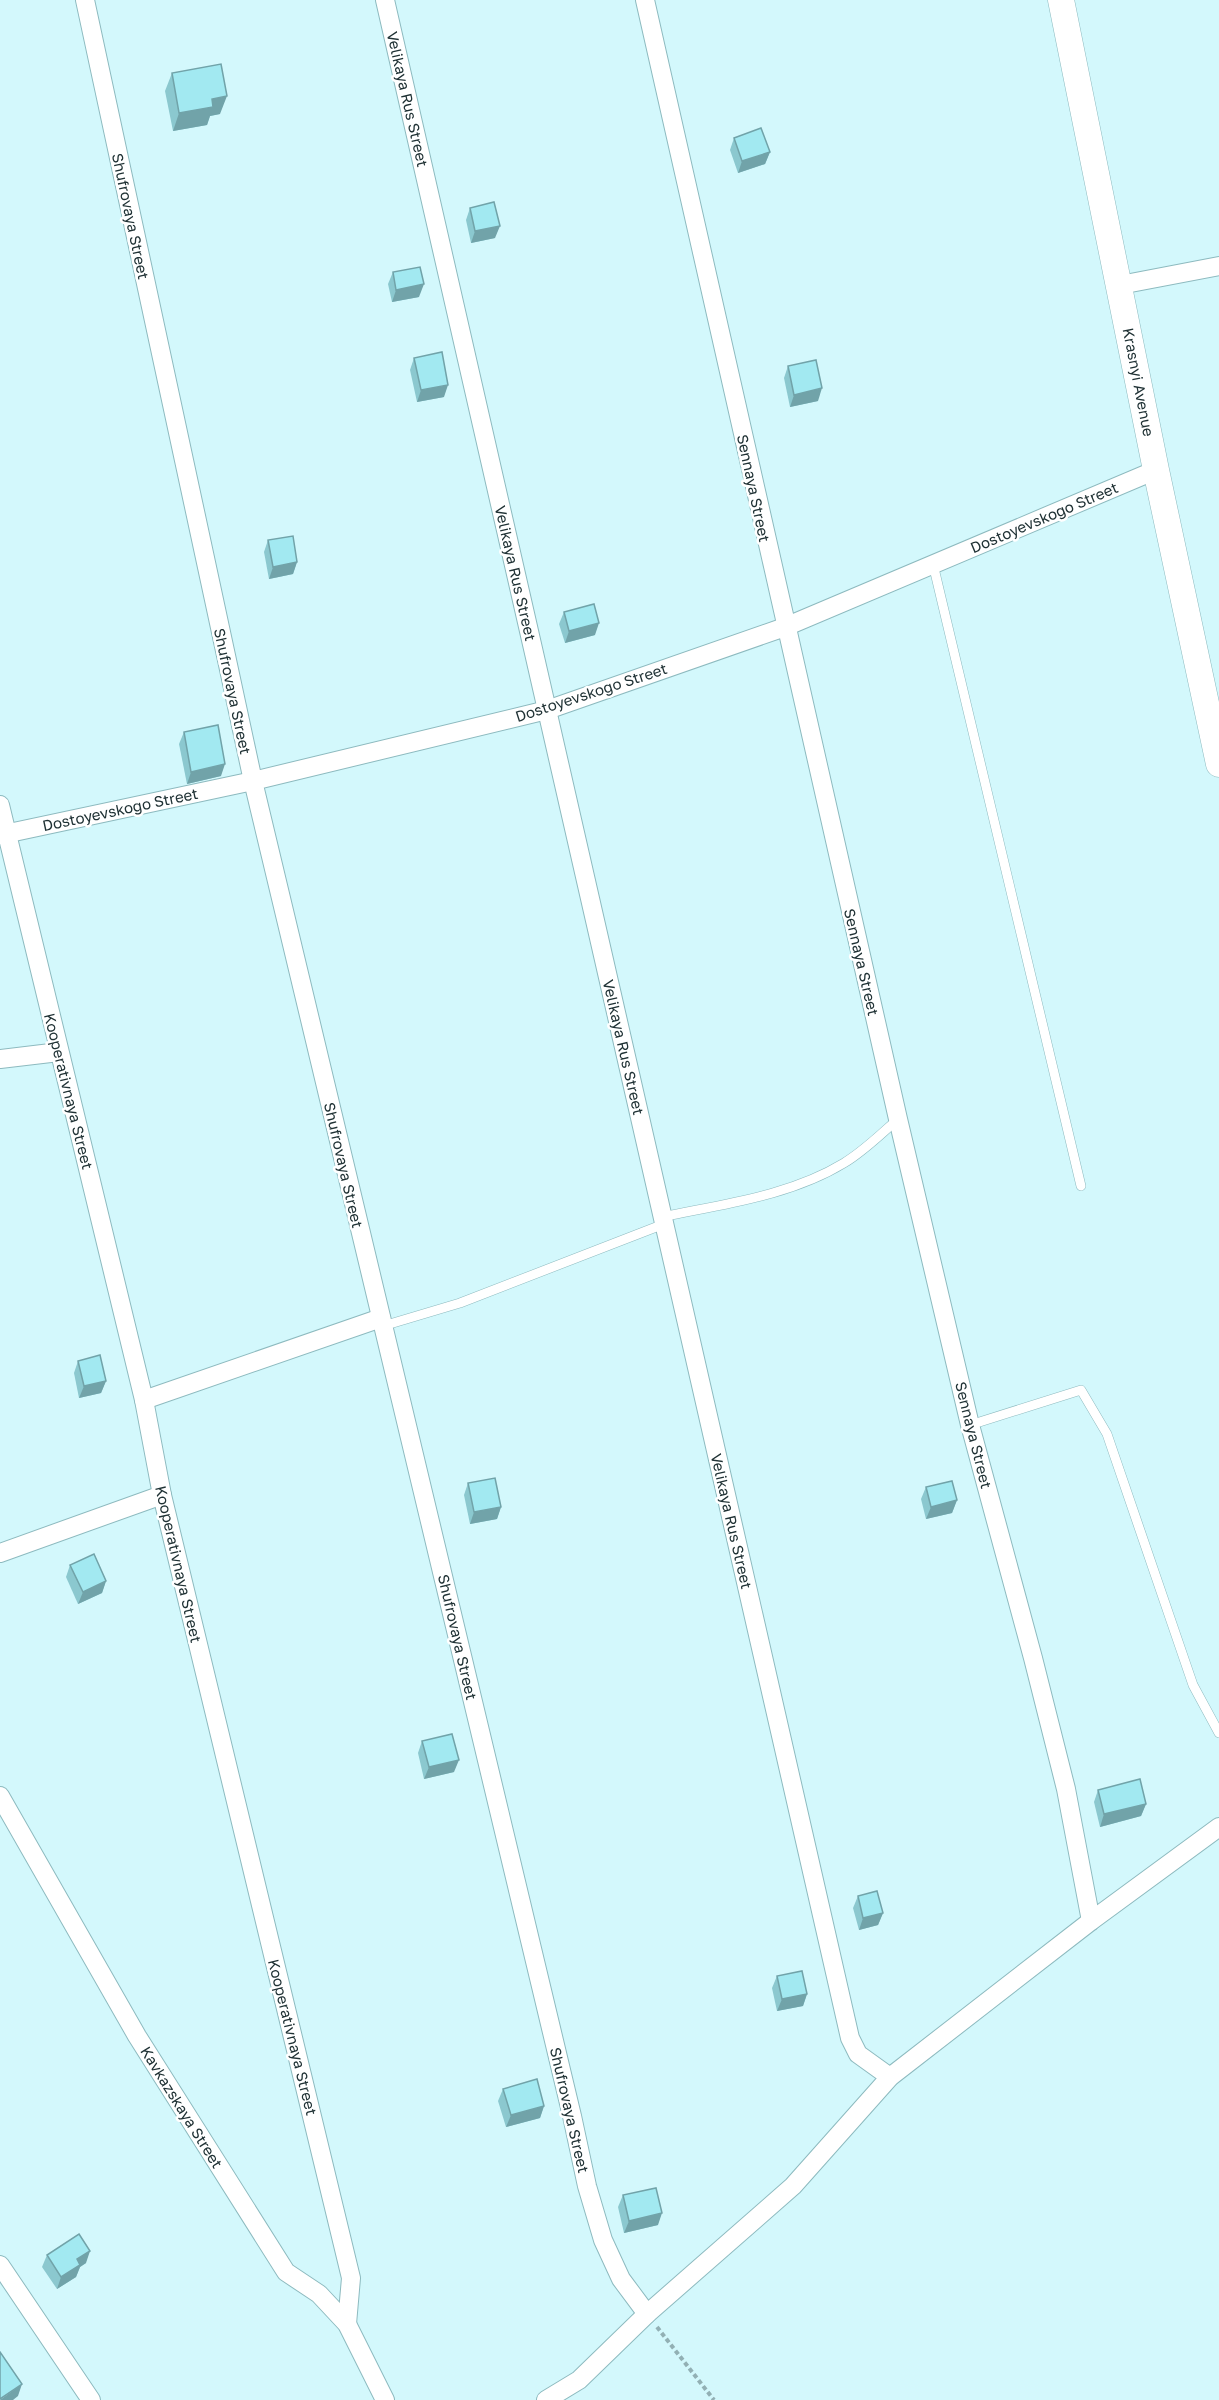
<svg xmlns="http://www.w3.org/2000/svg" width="1219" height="2400" font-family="'Golos Text',sans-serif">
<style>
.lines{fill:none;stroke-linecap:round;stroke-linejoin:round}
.lane-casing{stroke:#8dbabf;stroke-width:10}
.street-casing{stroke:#8dbabf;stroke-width:20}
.secondary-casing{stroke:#8dbabf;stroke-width:27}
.path{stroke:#92b0b4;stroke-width:4;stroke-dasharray:4.5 3;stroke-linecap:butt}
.lane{stroke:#fff;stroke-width:9}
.street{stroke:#fff;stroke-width:18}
.secondary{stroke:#fff;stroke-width:26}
.wall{fill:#8bc8cf}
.shaded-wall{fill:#71a3a9}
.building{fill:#a2e9f1;stroke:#71a3a9;stroke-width:1.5}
.labels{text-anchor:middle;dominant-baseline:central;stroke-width:5;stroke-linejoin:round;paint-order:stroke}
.street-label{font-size:15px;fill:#203235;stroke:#fff}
</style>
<rect width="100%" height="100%" fill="#d3f8fc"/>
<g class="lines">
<defs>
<g id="lane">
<polyline points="933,564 1081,1186"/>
<path d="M662,1217C723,1204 790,1196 844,1163C864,1151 881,1134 898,1119"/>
<polyline points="383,1326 460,1303 664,1224"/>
<polyline points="970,1425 1081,1390 1107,1434 1193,1685 1219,1733"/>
</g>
<g id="street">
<polyline points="85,0 253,781 572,2116 587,2186 603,2240 621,2279 647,2314"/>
<polyline points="385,0 850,2038 858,2054 890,2077"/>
<polyline points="645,0 898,1119 970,1425 1033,1658 1066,1789 1091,1921"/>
<polyline points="1120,285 1219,266"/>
<polyline points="0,805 144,1400 162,1495 351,2278 347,2324"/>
<polyline points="0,835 253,781 547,710 785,627 1156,470"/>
<polyline points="0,1059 59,1052"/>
<polyline points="144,1400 381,1318"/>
<polyline points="0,1553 162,1495"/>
<polyline points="0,1796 137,2036 286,2272 319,2294 347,2324 385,2400"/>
<polyline points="0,2265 91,2400"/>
<polyline points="546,2400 579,2380 647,2314 793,2186 890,2077 1091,1921 1219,1827"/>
</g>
<polyline id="secondary" points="1061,0 1156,470 1219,764"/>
</defs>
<use href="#lane" class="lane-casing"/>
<use href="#street" class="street-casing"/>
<use href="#secondary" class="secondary-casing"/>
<polyline class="path" points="657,2327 714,2400"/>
<use href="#lane" class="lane"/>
<use href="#street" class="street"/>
<use href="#secondary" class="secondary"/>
</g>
<g class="wall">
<polygon points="172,73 220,114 210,116 207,125 173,131 165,91"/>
<polygon points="734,138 770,152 765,164 738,173 730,150"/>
<polygon points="470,208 495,238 471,243 466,220"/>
<polygon points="393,272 419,297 392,302 388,284"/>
<polygon points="414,358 444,397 417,402 410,370"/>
<polygon points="788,366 818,401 790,407 784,378"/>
<polygon points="268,540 297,562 293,574 269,579 264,552"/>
<polygon points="564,612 595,635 565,643 559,624"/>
<polygon points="184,732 221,776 187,784 179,744"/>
<polygon points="78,1361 106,1381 101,1393 79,1398 74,1373"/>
<polygon points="468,1483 501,1507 497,1519 470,1524 464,1495"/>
<polygon points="926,1487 957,1500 952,1513 926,1519 921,1499"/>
<polygon points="70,1565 106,1581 102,1593 78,1604 66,1577"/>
<polygon points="422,1741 454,1772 424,1779 418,1753"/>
<polygon points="1098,1790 1146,1804 1141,1816 1100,1827 1094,1802"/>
<polygon points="858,1896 883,1913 878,1925 859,1930 853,1908"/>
<polygon points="777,1976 807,1994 803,2006 777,2011 772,1988"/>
<polygon points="503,2089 544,2106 540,2118 506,2127 498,2101"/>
<polygon points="623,2195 658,2225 624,2233 618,2207"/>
<polygon points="47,2255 86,2263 80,2267 76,2277 57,2289 42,2267"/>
</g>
<g class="shaded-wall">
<polygon points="227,96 220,114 210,116 207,125 173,131 179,113 212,99"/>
<polygon points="770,152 765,164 738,173 742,161"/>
<polygon points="500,226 495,238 471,243 475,231"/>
<polygon points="424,284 419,297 392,302 396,290"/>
<polygon points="448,385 444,397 417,402 421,390"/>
<polygon points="822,388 818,401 790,407 794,395"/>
<polygon points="297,562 293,574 269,579 273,567"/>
<polygon points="599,623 595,635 565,643 569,631"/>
<polygon points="225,764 221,776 187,784 191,772"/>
<polygon points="106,1381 101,1393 79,1398 84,1386"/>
<polygon points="957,1500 952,1513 926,1519 931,1507"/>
<polygon points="501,1507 497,1519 470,1524 474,1512"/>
<polygon points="106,1581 102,1593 78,1604 83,1592"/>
<polygon points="459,1760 454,1772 424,1779 429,1767"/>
<polygon points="1146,1804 1141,1816 1100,1827 1104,1814"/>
<polygon points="883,1913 878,1925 859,1930 863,1918"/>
<polygon points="807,1994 803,2006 777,2011 782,1999"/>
<polygon points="544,2106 540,2118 506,2127 511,2115"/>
<polygon points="662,2213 658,2225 624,2233 629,2221"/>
<polygon points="90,2251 86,2263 80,2267 76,2277 57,2289 61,2277 77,2259"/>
<polygon points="22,2384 18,2396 13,2400 0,2400"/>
</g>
<g class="building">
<polygon points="221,64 227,96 212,99 213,107 179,113 172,73"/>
<polygon points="761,128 770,152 742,161 734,138"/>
<polygon points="494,202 500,226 475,231 470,208"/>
<polygon points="420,267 424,284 396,290 393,272"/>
<polygon points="442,352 448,385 421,390 414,358"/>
<polygon points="816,360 822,388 794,395 788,366"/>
<polygon points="293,536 297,562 273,567 268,540"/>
<polygon points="594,604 599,623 569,631 564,612"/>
<polygon points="218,725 225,764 191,772 184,732"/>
<polygon points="100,1355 106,1381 84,1386 78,1361"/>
<polygon points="495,1478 501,1507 474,1512 468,1483"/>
<polygon points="952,1481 957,1500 931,1507 926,1487"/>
<polygon points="94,1554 106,1581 83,1592 70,1565"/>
<polygon points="452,1734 459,1760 429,1767 422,1741"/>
<polygon points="1140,1779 1146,1804 1104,1814 1098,1790"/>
<polygon points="877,1891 883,1913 863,1918 858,1896"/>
<polygon points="802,1971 807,1994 782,1999 777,1976"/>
<polygon points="537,2079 544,2106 511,2115 503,2089"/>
<polygon points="656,2188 662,2213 629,2221 623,2195"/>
<polygon points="79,2234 90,2251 77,2259 80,2265 61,2277 47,2255"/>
<polygon points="0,2352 22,2384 0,2399"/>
</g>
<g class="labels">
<g class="street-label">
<text transform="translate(408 99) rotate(77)">Velikaya Rus Street</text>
<text transform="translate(131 216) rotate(78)">Shufrovaya Street</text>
<text transform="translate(1139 382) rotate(79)">Krasnyi Avenue</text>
<text transform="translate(754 488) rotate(78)">Sennaya Street</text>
<text transform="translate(1044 517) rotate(-23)">Dostoyevskogo Street</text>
<text transform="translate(516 573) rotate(77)">Velikaya Rus Street</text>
<text transform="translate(233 691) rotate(78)">Shufrovaya Street</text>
<text transform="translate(591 692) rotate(-18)">Dostoyevskogo Street</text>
<text transform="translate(120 809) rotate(-12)">Dostoyevskogo Street</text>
<text transform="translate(862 962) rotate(77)">Sennaya Street</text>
<text transform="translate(624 1047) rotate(77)">Velikaya Rus Street</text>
<text transform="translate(69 1091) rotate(76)">Kooperativnaya Street</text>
<text transform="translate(344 1165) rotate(77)">Shufrovaya Street</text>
<text transform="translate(974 1435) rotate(76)">Sennaya Street</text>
<text transform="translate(732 1521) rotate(77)">Velikaya Rus Street</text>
<text transform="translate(179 1564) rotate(77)">Kooperativnaya Street</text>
<text transform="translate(458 1637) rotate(77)">Shufrovaya Street</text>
<text transform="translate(293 2037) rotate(76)">Kooperativnaya Street</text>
<text transform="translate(182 2107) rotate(58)">Kavkazskaya Street</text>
<text transform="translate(570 2110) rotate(77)">Shufrovaya Street</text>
</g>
</g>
</svg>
